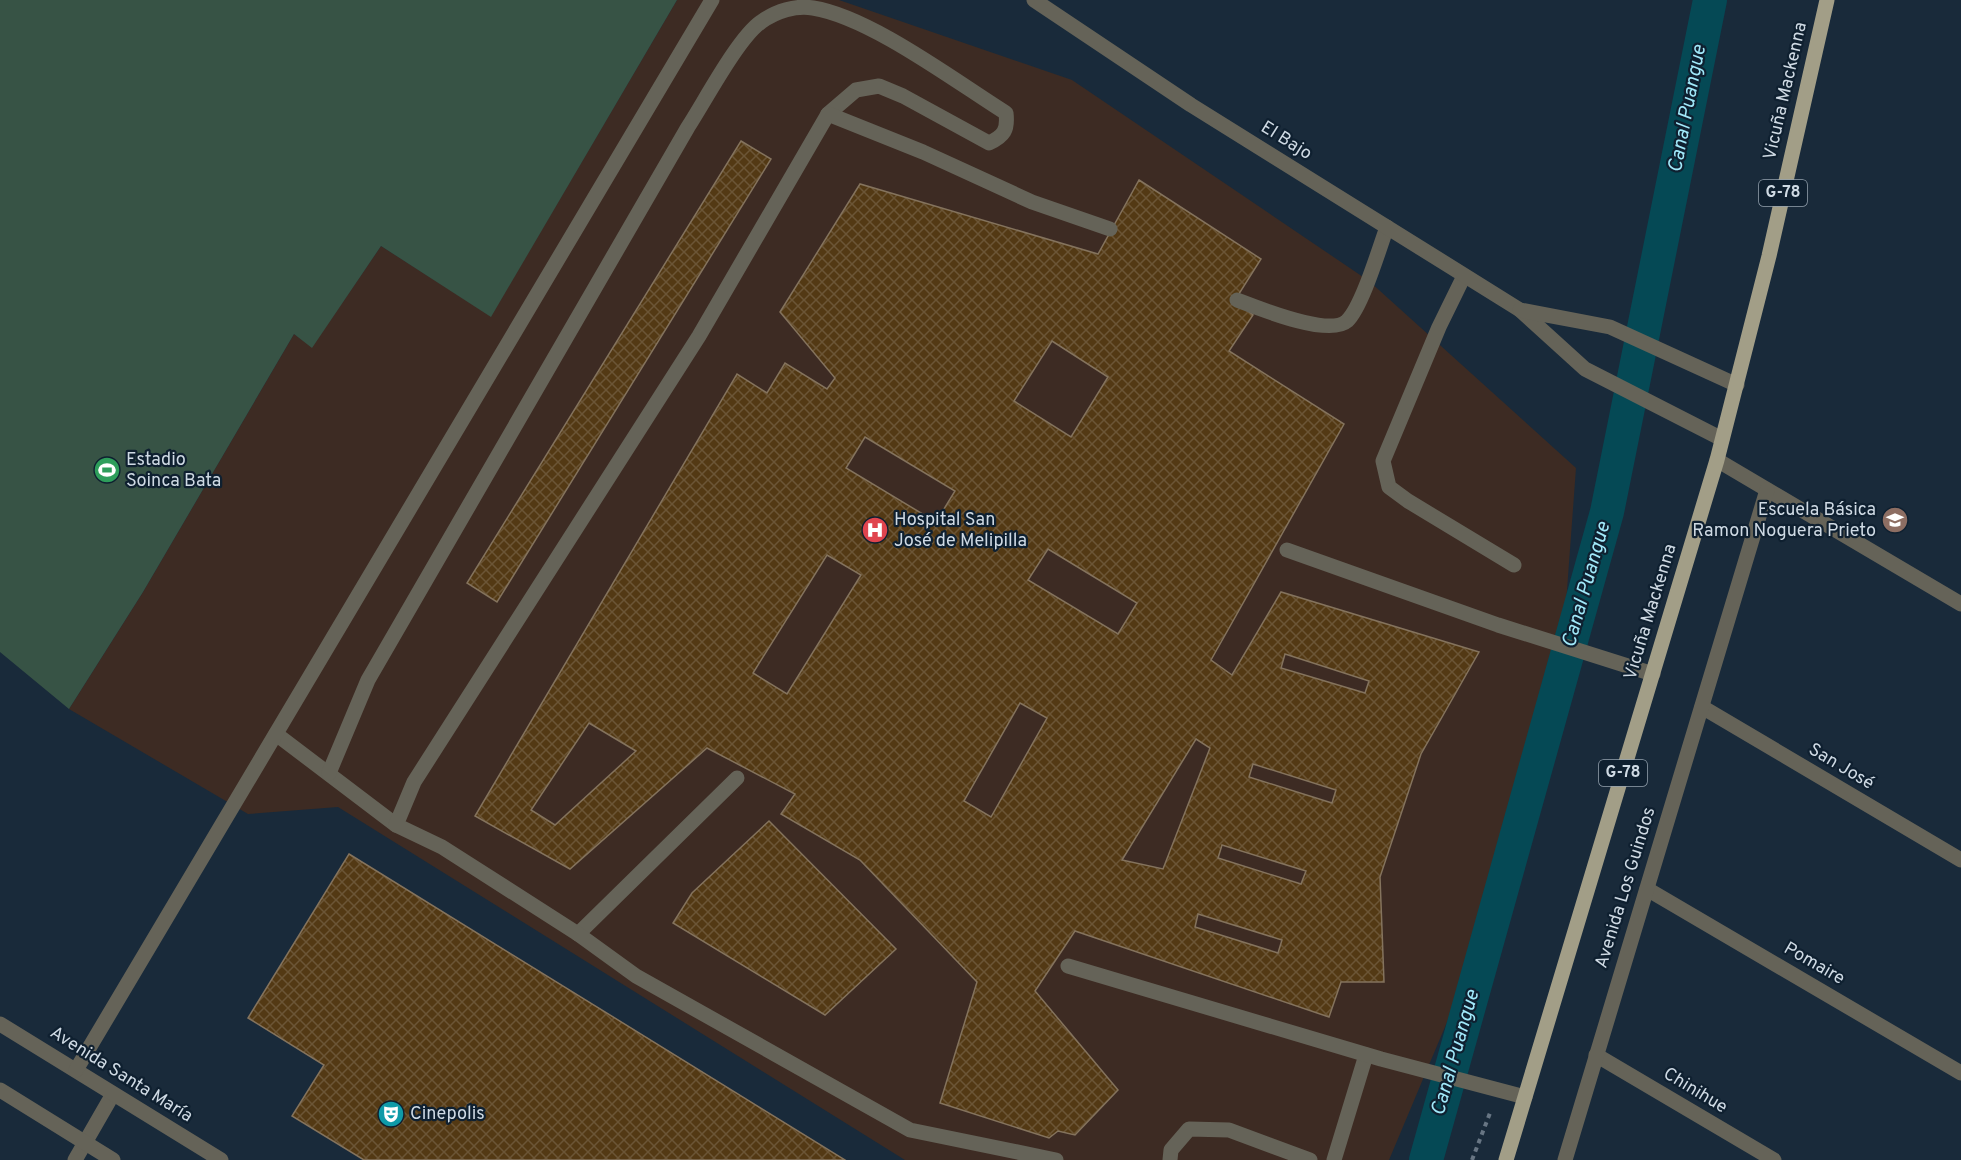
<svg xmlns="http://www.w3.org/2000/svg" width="1961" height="1160" font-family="Overpass,sans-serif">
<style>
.medical{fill:#3d2b23}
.grass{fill:#375345}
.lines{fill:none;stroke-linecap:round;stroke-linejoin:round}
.canal{stroke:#054955;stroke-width:34}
.building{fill:url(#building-cross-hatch);stroke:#84735d;stroke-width:1.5;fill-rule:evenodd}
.path{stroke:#687684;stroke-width:4;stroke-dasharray:4.5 4.5;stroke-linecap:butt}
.service{stroke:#656358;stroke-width:15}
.pedestrian{stroke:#656358;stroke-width:15}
.minor{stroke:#656358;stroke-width:15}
.tertiary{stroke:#656358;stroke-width:15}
.primary{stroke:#a29e87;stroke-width:15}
.labels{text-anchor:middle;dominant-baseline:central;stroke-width:4.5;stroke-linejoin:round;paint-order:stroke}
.shield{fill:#0f2030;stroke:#95a2ae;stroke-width:1.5}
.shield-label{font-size:16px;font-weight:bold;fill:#cfdae4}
.street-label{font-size:18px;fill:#cfdae4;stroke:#0f2030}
.poi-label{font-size:18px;fill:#cfdae4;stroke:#0f2030;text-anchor:start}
.water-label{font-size:20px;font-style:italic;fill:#a1e9fa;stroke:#0f2030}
</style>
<defs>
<pattern id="building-cross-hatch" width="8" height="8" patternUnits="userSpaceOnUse" patternTransform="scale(1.5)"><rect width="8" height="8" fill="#533914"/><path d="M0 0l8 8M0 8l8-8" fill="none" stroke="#6b5536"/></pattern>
</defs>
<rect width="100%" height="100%" fill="#192a3a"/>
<polygon class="medical" points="677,0 839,0 1072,80 1369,281 1576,468 1564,631 1455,1003 1389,1160 905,1160 338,807 248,814 69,709 143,592 294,334 312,347 381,246 491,316"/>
<polygon class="grass" points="0,0 677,0 491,317 381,246 312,348 294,334 143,592 69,709 0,652"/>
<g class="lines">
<polyline class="canal" points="1426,1160 1607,512 1710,0"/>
</g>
<g class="building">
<polygon points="741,141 771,159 497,602 467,583"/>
<path d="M1139,180L1261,259L1235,300L1253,315L1229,351L1344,424L1211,660L1232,675L1281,592L1479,652L1421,754L1380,877L1384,982H1341L1329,1017L1075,931L1035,991L1118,1090L1075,1135L1058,1131L1049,1138L940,1103L977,982L860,860L781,814L795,794L707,748L570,869L475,816L737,374L767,393L785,363L827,389L835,378L780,312L860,184L1098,254ZM1052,341L1108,377L1071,437L1014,401ZM865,437L955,491L936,522L846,468ZM1048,549L1137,603L1118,634L1028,580ZM827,555L861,575L787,694L753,673ZM1285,654L1369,681L1365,693L1281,668ZM1020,703L1047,718L991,817L964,801ZM589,723L636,751L555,825L531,810ZM1196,739L1210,748L1163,869L1122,860ZM1253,764L1336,790L1332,803L1249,777ZM1222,845L1306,871L1301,884L1218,858ZM1198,914L1282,940L1278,953L1195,927Z"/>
<polygon points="769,821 896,949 825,1015 673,923 692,893"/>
<polygon points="349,854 845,1160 364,1160 292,1116 324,1065 248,1018"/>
</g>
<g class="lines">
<polyline class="path" points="1472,1160 1490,1113"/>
<g class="service">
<polyline points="1464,276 1439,327 1383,461 1389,487 1408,501 1514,565"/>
<path d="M1237,300C1258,308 1329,337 1347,321C1362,307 1379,249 1387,227"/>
<polyline points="276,734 396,825"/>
<path d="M329,773L368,680L688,127C705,101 738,38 761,22C776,11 796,5 813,8C870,17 955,81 1006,113C1008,130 1004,136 989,143L903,96L879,86L856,90L828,114"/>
<polyline points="578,934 737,778"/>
<polyline points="75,1160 113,1094"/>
<polyline points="1056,1160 910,1130 636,976 578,934 442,847 396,825 414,782 699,336 828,114 923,152 1032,202 1110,229"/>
<polyline points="1170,1160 1171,1150 1189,1129 1229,1130 1310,1160"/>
<polyline points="1334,1160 1366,1055"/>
</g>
<g class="pedestrian">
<polyline points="1287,550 1498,625 1653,674"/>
<polyline points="1068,966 1381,1059 1525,1097"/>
</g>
<g class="minor">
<polyline points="1717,460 1961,604"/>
<polyline points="1702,707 1961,860"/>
<polyline points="1647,889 1961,1073"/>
<polyline points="0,1024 221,1160"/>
<polyline points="1596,1055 1774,1160"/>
<polyline points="76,1070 712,0"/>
<polyline points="0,1090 113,1160"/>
<polyline points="1565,1160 1767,490"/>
</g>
<g class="tertiary">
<polyline points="1034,0 1191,105 1520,310 1585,369 1722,439"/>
<polyline points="1520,310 1610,327 1737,385"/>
</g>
<polyline class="primary" points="1506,1160 1717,460 1769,256 1827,0"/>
</g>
<defs>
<symbol id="stadium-disc" viewBox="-11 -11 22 22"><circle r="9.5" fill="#2e9e5b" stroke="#0f2030"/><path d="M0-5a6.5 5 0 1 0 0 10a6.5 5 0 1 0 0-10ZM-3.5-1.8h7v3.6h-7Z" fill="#fff"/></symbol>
<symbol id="school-disc" viewBox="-11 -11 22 22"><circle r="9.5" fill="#8d6e63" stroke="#0f2030"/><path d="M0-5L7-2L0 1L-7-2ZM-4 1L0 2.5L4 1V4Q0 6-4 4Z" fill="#fff"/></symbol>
<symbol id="hospital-disc" viewBox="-11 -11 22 22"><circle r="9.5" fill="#e0444e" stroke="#0f2030"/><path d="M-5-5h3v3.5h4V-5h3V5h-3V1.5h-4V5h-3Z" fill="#fff"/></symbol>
<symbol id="theatre-disc" viewBox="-11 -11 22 22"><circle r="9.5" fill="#0f9aa8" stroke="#0f2030"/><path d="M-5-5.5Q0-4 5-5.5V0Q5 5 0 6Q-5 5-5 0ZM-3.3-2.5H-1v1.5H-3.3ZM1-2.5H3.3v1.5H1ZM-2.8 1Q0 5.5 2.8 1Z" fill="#fff"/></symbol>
</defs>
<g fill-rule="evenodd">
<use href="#stadium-disc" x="92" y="455" width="30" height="30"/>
<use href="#school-disc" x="1880" y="505" width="30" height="30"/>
<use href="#hospital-disc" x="860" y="515" width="30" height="30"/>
<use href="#theatre-disc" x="376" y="1099" width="30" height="30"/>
</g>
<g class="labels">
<g class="shield">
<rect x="1759" y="180" width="48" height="26" rx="4.5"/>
<rect x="1599" y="760" width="48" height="26" rx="4.5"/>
</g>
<g class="shield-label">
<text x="1783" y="193">G-78</text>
<text x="1623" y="773">G-78</text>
</g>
<g class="street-label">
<text transform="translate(1786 91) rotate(-77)">Vicuña Mackenna</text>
<text transform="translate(1286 141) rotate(32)">El Bajo</text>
<text transform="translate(1651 612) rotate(-73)">Vicuña Mackenna</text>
<text transform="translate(1841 767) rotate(31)">San José</text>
<text transform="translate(1626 888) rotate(-73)">Avenida Los Guindos</text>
<text transform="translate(1814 964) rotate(30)">Pomaire</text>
<text transform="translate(121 1075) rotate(32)">Avenida Santa María</text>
<text transform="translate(1695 1091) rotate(31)">Chinihue</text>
</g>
<g class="poi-label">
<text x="126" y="460">Estadio<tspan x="126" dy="21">Soinca Bata</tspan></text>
<text x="1876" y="510" text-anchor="end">Escuela Básica<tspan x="1876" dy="21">Ramon Noguera Prieto</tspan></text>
<text x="894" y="520">Hospital San<tspan x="894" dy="21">José de Melipilla</tspan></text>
<text x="410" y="1114">Cinepolis</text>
</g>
<g class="water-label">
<text transform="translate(1688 109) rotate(-79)">Canal Puangue</text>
<text transform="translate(1587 585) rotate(-74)">Canal Puangue</text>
<text transform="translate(1456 1053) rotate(-74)">Canal Puangue</text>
</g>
</g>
</svg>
